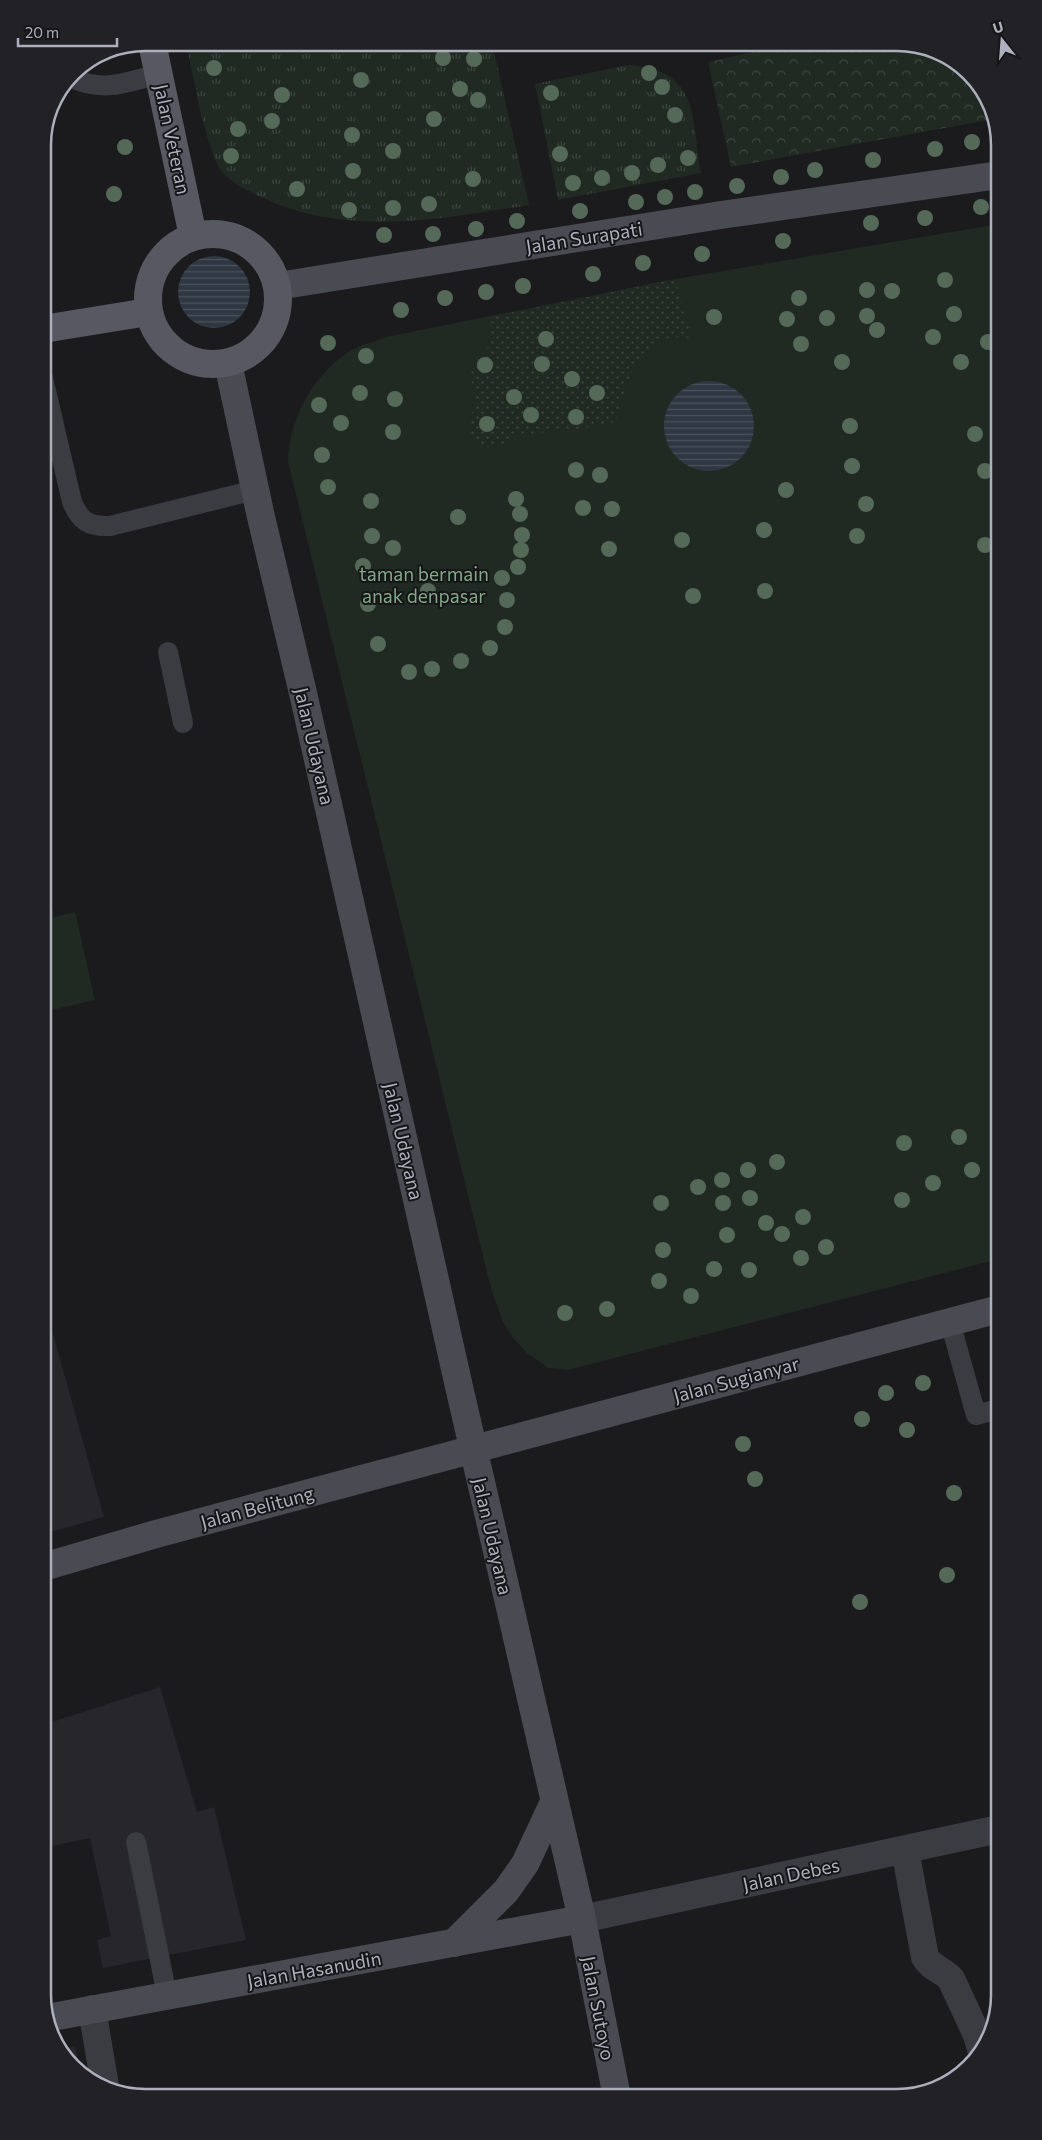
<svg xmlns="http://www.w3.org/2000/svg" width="1042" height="2140" font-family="Commissioner,sans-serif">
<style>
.built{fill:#27262a}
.grass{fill:url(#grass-tufts)}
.forest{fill:url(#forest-crowns)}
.park{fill:#202922}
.garden{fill:url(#garden-dots)}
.water{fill:url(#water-rules)}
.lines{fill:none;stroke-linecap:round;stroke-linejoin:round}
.lane{stroke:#3b3c42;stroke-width:20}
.street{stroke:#3b3c42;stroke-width:28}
.secondary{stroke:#494a52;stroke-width:28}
.primary{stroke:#575861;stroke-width:28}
.tree{fill:#546958}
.labels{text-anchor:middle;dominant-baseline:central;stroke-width:4;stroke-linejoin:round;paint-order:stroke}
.street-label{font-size:19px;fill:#acb0bd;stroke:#161518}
.park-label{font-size:19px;fill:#83a988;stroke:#161518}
.rim{fill:none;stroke:#acb0bd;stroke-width:2.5}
</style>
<defs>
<pattern id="grass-tufts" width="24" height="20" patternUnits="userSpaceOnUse" patternTransform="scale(1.25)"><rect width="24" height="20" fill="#202922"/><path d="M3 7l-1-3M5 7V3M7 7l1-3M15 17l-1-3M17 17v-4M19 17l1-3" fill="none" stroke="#3e4640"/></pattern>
<pattern id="forest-crowns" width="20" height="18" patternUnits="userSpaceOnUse" patternTransform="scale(1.25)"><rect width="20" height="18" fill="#202922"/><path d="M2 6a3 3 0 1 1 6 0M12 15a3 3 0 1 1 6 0" fill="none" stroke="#3e4640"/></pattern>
<pattern id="garden-dots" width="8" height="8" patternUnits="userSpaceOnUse" patternTransform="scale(1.25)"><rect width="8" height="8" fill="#202922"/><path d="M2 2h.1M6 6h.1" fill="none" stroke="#3e4640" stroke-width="1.8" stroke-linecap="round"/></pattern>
<pattern id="water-rules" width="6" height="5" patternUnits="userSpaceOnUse" patternTransform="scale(1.25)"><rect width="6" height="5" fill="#2f3842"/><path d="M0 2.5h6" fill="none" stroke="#4a525b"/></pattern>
</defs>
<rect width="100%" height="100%" fill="#1b1a1d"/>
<g class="built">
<polygon points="43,1298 104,1517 43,1534"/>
<polygon points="160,1687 197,1812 214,1807 246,1940 103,1968 97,1940 111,1936 90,1838 43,1848 43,1702 49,1723"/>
<polygon points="75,2046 80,2070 62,2049"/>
</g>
<g class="grass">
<path d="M186,43H492L529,205C441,219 350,237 265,199C252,193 233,184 223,173C205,151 193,73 186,43Z"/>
<path d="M628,65C700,70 691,115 701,173L558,200L535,84Z"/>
</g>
<polygon class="forest" points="793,43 904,43 959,64 992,106 994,119 731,167 708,62"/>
<g class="park">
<path d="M999,224V1259L568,1370L548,1368L527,1353L513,1338L503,1322L491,1289L288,462C289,421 310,380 344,355C356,346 372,342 386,337L675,279Z"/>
<polygon points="43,864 54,917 75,912 95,1000 43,1012"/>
</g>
<path class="garden" d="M675,279L692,337C683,339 672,335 662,340C628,355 627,393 615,422L565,432L559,430L518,436L496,447H484L475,441L470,431L474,403L471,368L491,344L490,317Z"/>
<g class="water">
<circle cx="214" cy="292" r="36"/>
<circle cx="709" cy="426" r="45"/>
</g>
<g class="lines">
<g class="lane">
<path d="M71,75L72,78C104,93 127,82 159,74"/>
<path d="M43,378L72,502C80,521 89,527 110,526L255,490"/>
<polyline points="168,652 183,723"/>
<polyline points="950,1322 976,1415 999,1409"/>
<polyline points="136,1842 167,1995"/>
</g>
<g class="street">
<path d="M905,1850L925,1957C931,1968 943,1970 951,1979L977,2035L982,2052"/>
<polyline points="582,1919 999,1829"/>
<polyline points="92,2009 105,2086"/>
</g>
<g class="secondary">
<polyline points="278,286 721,215 999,175"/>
<polyline points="228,363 261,517 303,693 460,1391 582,1919 617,2097"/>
<polyline points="43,1567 156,1534 999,1309"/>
<polyline points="454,1943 506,1891 525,1864 554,1802"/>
<polyline points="47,2018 582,1919"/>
</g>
<g class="primary">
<polyline points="152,43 193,236"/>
<circle cx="213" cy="299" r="65"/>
<polyline points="43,329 148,312"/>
</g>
</g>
<g class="tree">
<circle cx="443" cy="58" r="8"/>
<circle cx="474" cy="59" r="8"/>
<circle cx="214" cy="68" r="8"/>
<circle cx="649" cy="73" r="8"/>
<circle cx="361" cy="80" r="8"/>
<circle cx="662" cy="87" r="8"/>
<circle cx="460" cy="89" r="8"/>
<circle cx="551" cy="93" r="8"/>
<circle cx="282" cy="95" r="8"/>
<circle cx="478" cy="100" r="8"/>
<circle cx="675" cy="115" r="8"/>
<circle cx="434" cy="119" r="8"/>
<circle cx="272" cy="121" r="8"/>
<circle cx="238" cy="129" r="8"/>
<circle cx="352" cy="135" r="8"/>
<circle cx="972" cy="142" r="8"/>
<circle cx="125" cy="147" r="8"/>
<circle cx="935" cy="149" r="8"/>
<circle cx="393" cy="151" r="8"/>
<circle cx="560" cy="154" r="8"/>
<circle cx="231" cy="156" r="8"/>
<circle cx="688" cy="158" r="8"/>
<circle cx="873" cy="160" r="8"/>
<circle cx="658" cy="165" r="8"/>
<circle cx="815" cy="170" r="8"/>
<circle cx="353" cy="171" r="8"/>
<circle cx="632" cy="173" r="8"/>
<circle cx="781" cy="177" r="8"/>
<circle cx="602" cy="178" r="8"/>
<circle cx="473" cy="179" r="8"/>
<circle cx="573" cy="183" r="8"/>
<circle cx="737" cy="186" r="8"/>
<circle cx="297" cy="189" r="8"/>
<circle cx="695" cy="192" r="8"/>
<circle cx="114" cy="194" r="8"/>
<circle cx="665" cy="197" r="8"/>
<circle cx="636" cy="202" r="8"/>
<circle cx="429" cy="204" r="8"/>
<circle cx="981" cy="207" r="8"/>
<circle cx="393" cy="208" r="8"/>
<circle cx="349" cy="210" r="8"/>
<circle cx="580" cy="211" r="8"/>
<circle cx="925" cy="218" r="8"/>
<circle cx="517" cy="221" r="8"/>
<circle cx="871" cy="223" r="8"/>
<circle cx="476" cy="229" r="8"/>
<circle cx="433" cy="234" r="8"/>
<circle cx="384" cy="235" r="8"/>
<circle cx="783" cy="241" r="8"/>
<circle cx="702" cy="254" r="8"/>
<circle cx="643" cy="263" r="8"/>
<circle cx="593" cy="274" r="8"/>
<circle cx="945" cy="280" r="8"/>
<circle cx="523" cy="286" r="8"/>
<circle cx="867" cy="290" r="8"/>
<circle cx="892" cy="291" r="8"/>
<circle cx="486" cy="292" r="8"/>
<circle cx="445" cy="298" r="8"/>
<circle cx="799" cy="298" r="8"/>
<circle cx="401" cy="310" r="8"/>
<circle cx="954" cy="314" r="8"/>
<circle cx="867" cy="316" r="8"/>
<circle cx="714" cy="317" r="8"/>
<circle cx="827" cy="318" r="8"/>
<circle cx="787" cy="319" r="8"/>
<circle cx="877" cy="330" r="8"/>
<circle cx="933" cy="337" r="8"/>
<circle cx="546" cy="339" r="8"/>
<circle cx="988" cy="342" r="8"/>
<circle cx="328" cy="343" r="8"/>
<circle cx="801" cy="344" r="8"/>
<circle cx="366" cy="356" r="8"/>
<circle cx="842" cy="362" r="8"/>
<circle cx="961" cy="362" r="8"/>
<circle cx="542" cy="364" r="8"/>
<circle cx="485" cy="365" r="8"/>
<circle cx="572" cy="379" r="8"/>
<circle cx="360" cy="393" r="8"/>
<circle cx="597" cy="393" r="8"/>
<circle cx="514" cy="397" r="8"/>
<circle cx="395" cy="399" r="8"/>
<circle cx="319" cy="405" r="8"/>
<circle cx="531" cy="415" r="8"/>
<circle cx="576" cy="417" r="8"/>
<circle cx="341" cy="423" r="8"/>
<circle cx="487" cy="424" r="8"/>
<circle cx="850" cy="426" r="8"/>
<circle cx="393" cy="432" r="8"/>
<circle cx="975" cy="434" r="8"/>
<circle cx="322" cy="455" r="8"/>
<circle cx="852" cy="466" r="8"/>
<circle cx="576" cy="470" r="8"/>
<circle cx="985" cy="471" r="8"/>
<circle cx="600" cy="475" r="8"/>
<circle cx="328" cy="487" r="8"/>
<circle cx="786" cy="490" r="8"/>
<circle cx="516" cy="499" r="8"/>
<circle cx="371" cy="501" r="8"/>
<circle cx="866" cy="504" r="8"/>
<circle cx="583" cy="508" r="8"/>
<circle cx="612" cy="509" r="8"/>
<circle cx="520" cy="514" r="8"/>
<circle cx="458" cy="517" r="8"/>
<circle cx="764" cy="530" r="8"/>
<circle cx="522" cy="535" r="8"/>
<circle cx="372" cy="536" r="8"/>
<circle cx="857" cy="536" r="8"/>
<circle cx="682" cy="540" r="8"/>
<circle cx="985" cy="545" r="8"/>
<circle cx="393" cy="548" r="8"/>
<circle cx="609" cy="549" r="8"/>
<circle cx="521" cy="550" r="8"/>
<circle cx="363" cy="566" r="8"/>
<circle cx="518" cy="567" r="8"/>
<circle cx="502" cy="578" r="8"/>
<circle cx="428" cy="591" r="8"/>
<circle cx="765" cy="591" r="8"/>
<circle cx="693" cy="596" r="8"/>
<circle cx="507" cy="600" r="8"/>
<circle cx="368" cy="604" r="8"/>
<circle cx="505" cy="627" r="8"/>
<circle cx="378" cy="644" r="8"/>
<circle cx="490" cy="648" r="8"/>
<circle cx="461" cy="661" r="8"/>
<circle cx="432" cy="669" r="8"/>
<circle cx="409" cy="672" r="8"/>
<circle cx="959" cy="1137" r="8"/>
<circle cx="904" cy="1143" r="8"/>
<circle cx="777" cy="1162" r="8"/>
<circle cx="748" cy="1170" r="8"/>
<circle cx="972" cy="1170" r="8"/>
<circle cx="722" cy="1180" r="8"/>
<circle cx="933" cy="1183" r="8"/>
<circle cx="698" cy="1187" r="8"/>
<circle cx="750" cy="1198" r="8"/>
<circle cx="902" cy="1200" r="8"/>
<circle cx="661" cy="1203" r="8"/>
<circle cx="723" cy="1203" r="8"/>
<circle cx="803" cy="1217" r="8"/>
<circle cx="766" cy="1223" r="8"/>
<circle cx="782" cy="1234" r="8"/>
<circle cx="727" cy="1235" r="8"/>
<circle cx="826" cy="1247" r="8"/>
<circle cx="663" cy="1250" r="8"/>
<circle cx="801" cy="1258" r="8"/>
<circle cx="714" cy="1269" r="8"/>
<circle cx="749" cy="1270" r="8"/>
<circle cx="659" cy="1281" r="8"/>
<circle cx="691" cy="1296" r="8"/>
<circle cx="607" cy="1309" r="8"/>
<circle cx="565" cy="1313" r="8"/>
<circle cx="923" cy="1383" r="8"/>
<circle cx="886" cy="1393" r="8"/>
<circle cx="862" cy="1419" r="8"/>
<circle cx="907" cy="1430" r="8"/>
<circle cx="743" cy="1444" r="8"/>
<circle cx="755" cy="1479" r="8"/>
<circle cx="954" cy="1493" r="8"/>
<circle cx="947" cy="1575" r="8"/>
<circle cx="860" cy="1602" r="8"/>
</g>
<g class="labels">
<g class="street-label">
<text transform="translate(173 139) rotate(78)">Jalan Veteran</text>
<text transform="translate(584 237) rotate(-9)">Jalan Surapati</text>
<text transform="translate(315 746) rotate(77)">Jalan Udayana</text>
<text transform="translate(404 1141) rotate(77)">Jalan Udayana</text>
<text transform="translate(736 1379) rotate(-15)">Jalan Sugianyar</text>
<text transform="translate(257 1507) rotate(-15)">Jalan Belitung</text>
<text transform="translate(493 1536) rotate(77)">Jalan Udayana</text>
<text transform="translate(791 1874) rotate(-12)">Jalan Debes</text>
<text transform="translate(314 1969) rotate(-10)">Jalan Hasanudin</text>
<text transform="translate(599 2008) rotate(79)">Jalan Sutoyo</text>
</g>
<g class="park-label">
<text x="424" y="573">taman bermain<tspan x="424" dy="22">anak denpasar</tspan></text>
</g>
</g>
<path d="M0 0H1042V2140H0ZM145 51H897A94 94 0 0 1 991 145V1995A94 94 0 0 1 897 2089H145A94 94 0 0 1 51 1995V145A94 94 0 0 1 145 51Z" fill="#222125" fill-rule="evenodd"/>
<path class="rim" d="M145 51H897A94 94 0 0 1 991 145V1995A94 94 0 0 1 897 2089H145A94 94 0 0 1 51 1995V145A94 94 0 0 1 145 51Z"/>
<g transform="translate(1002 40) rotate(343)" stroke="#161518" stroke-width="4" paint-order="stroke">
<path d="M0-4L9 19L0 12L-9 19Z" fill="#acb0bd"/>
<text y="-8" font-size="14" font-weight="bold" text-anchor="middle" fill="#acb0bd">U</text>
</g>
<path d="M18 38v8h99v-8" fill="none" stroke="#acb0bd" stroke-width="2.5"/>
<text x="25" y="38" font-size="15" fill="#acb0bd" stroke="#161518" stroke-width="4" paint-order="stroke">20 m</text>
</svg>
